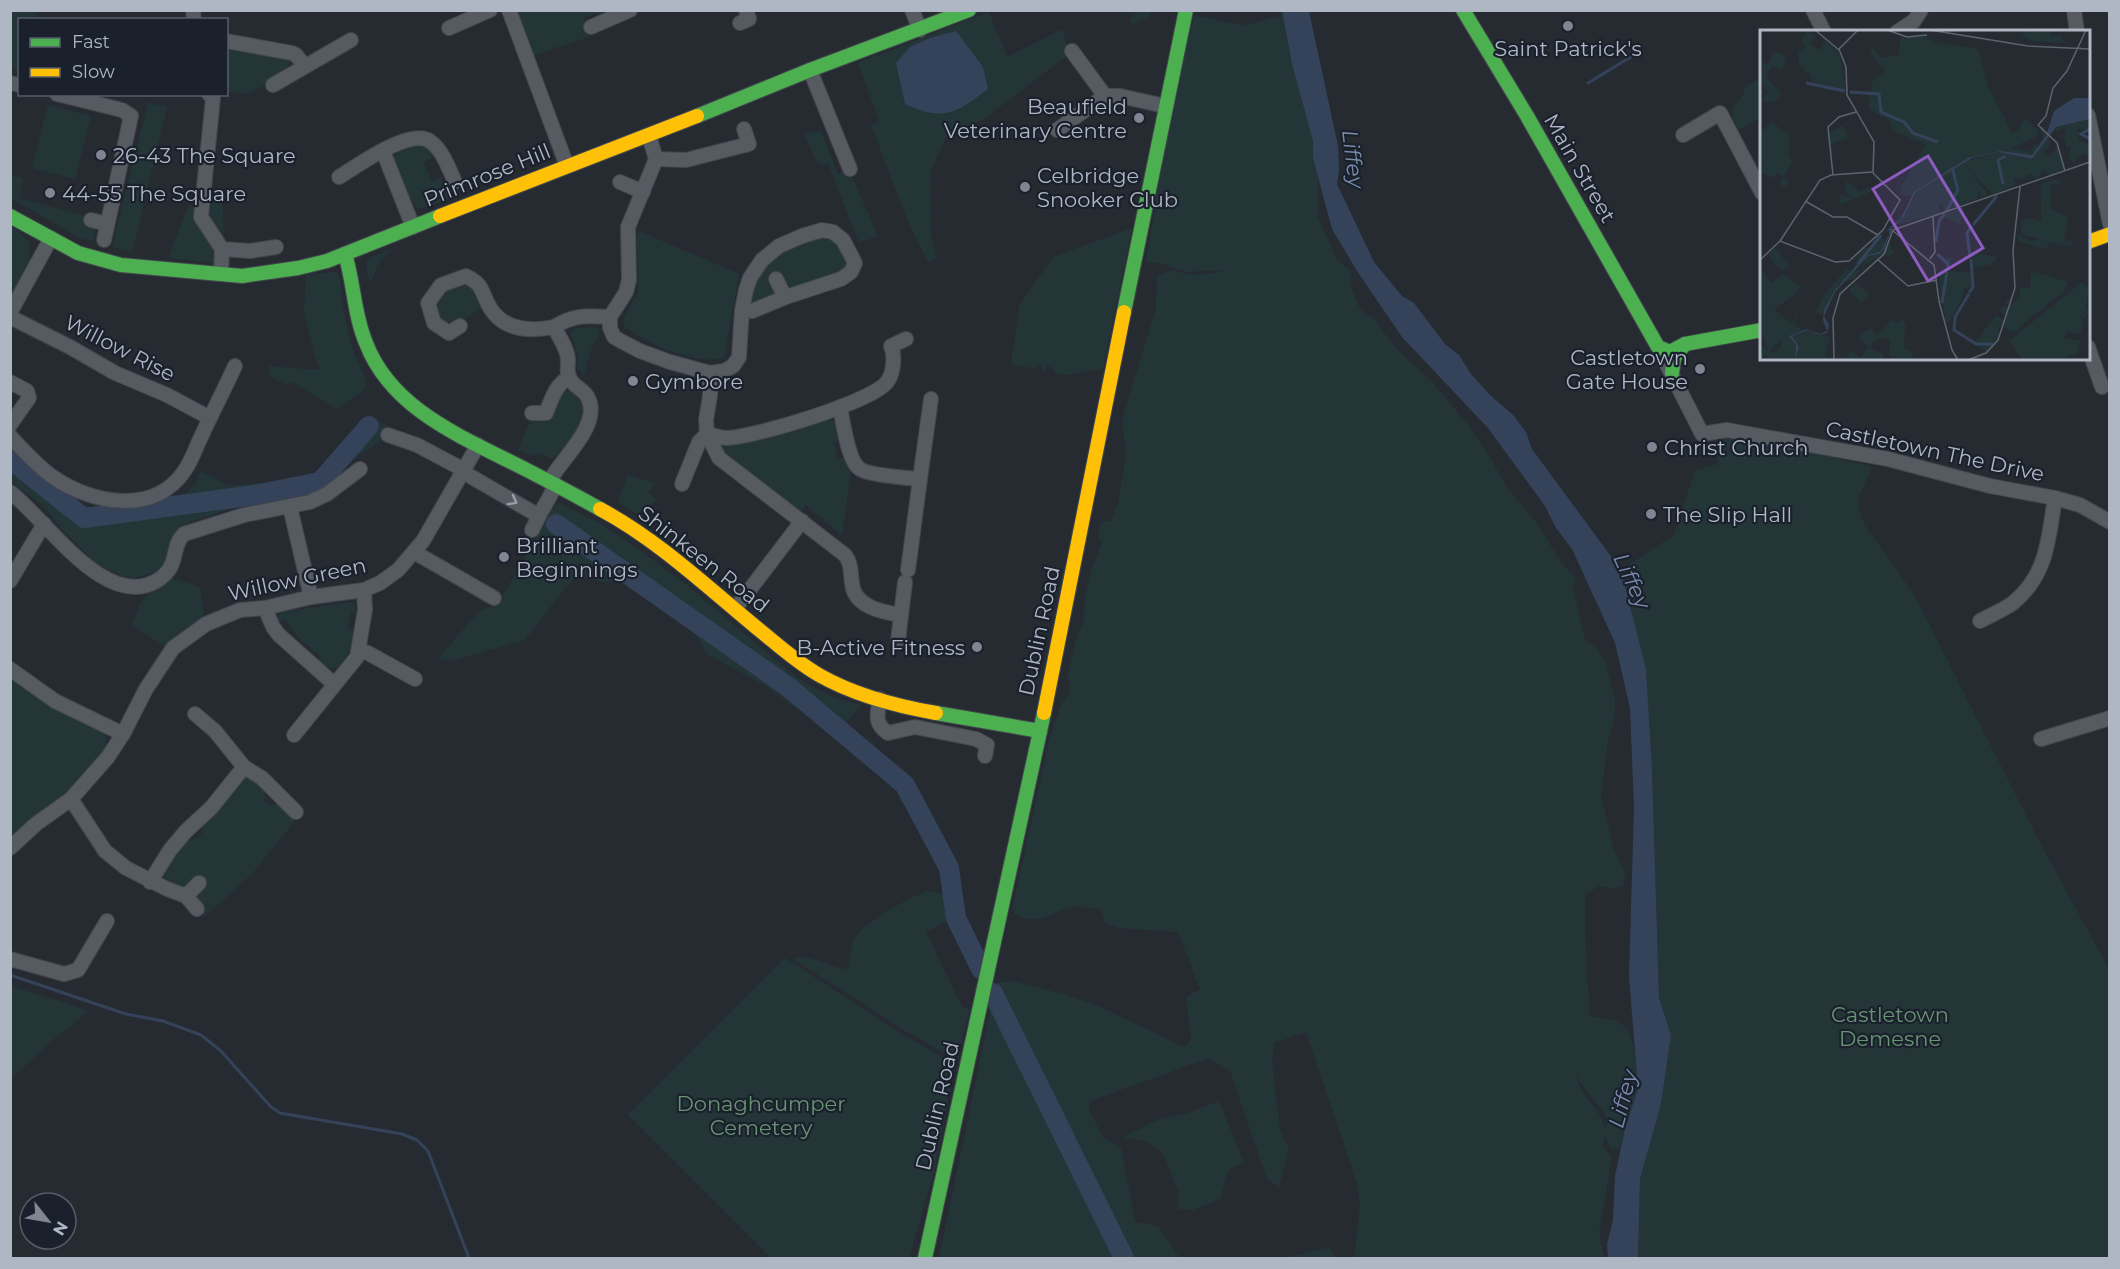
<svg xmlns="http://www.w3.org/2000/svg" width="2120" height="1269" font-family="Montserrat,sans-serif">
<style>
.green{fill:#243538;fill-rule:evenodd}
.water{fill:#34435a}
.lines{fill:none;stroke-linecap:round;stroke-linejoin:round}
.stream{stroke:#34435a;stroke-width:3}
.river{stroke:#34435a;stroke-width:20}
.street-casing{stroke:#44474d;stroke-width:16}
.fast-casing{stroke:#44474d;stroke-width:16}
.slow-casing{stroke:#44474d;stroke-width:16}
.street{stroke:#565a61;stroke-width:14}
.fast{stroke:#4caf50;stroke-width:14}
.slow{stroke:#ffc107;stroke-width:14}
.oneway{stroke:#999fab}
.poi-dot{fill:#7f8591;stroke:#1a212c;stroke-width:2}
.labels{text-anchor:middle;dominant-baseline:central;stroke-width:4.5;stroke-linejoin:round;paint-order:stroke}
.poi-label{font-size:21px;fill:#afb6c4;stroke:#1a212c;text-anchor:start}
.street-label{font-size:21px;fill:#afb6c4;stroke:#1a212c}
.park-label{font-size:21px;fill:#679473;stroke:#1a212c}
.water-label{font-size:22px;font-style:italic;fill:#788cab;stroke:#1a212c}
.inset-river{fill:none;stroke:#34435a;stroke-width:3}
.inset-road{fill:none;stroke:#5d636c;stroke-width:1.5}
.view{fill:#8d5cc1;fill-opacity:0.15;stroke:#8d5cc1;stroke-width:3}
.inset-edge{fill:none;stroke:#afb6c4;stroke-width:3}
</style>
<rect width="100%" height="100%" fill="#262b32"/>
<g class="green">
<polygon points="11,10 36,11 34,19 20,20 19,70 11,68"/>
<path d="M519,10L619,11L599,19L597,13L583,18L588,37L534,55C528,42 515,25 519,10Z"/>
<polygon points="1138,11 1150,11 1148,19 1140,20 1134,26 1129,20"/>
<polygon points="989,12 1007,57 1063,29 1068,55 985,118 945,139 930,173 931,234 937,259 928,262 909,224 871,125 879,121 858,63"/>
<path d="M1194,16C1228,19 1239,34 1274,16L1276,19L1283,16L1292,64L1313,141V158L1318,177V217L1337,260L1352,272L1350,283L1357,303L1362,311L1373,318L1395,347L1432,382L1469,426L1492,461L1508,489L1536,522L1561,562L1576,579L1573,587L1585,640L1596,648L1605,661L1615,700L1614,720L1608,740L1601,796L1613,847L1626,875L1623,886L1612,888L1598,886L1585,896L1586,970L1590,1008L1588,1016L1618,1021L1628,1030L1634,1048L1638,1089L1620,1149L1610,1148L1605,1135L1603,1148L1612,1156L1599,1232L1604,1258H1354L1360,1206L1357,1183L1306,1032L1274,1043L1272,1062L1280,1129L1289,1150L1279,1187L1267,1179L1230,1071L1209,1058L1090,1101L1089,1109L1103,1138L1121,1147L1135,1222L1158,1226L1180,1258H939L996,983L1013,981L1067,995L1096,1005L1184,1047L1191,1040L1186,997L1200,989L1178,932L1119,928L1105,923L1101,909C1093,908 1084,907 1076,907C1053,909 1032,932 1012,910L1049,741L1062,703L1070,692L1068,675L1078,632L1084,621L1085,596L1091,570L1102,543C1097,535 1097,529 1103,521H1110L1118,504L1126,454L1122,420L1156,308L1157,276C1176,266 1171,272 1189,274C1201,276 1215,273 1227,270L1187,272L1163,264L1146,262L1171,111ZM1577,1074L1580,1082L1607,1117L1605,1131C1604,1127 1604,1121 1601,1117C1593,1103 1577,1090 1577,1074Z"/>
<path d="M226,43L283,56L291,61C285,74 264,88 250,92C244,94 234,92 227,92Z"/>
<polygon points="1761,78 1761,117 1739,130 1732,116 1734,115 1731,110 1744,94 1745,87"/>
<polygon points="148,103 167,107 132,252 113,247 113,243"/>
<polygon points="48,105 91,116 75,179 32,168"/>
<polygon points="821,131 838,174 849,170 878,236 859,243 828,163 821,165 817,162 804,134"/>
<path d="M421,144L428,148L433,157L423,163L432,181L441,178L452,199L418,209L403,190L392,160C400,149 407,146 421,144Z"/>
<polygon points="11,175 23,178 20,198 89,217 95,230 93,241 78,237 11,198"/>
<polygon points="213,195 222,195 224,235 210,216"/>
<path d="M189,205L195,207C195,210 194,214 195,217C197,235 219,239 213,263L168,258Z"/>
<polygon points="11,225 30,243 29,254 33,263 11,308"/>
<polygon points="1132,228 1103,368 1065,375 1054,373 1054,368 1047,366 1046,371 1042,371 1043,366 1036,364 1035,369 1011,364 1020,304 1053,257"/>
<path d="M639,231L739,274L724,358C696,365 647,344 625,327L623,320L638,292L637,239Z"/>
<path d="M826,236L835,239L849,264L846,269L799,290C789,289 786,285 782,275L771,279L774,293C767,301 757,307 747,304C760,259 782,245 826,236Z"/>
<polygon points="391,249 378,264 370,283 366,267 368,258"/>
<polygon points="331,272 337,273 340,280 343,308 353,351 366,380 365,389 337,409 294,383 285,384 270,376 268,366 320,370 313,350 304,312 306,275"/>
<path d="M463,284C479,287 477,293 482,307L458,324L449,327L439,322L436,305L446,291Z"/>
<polygon points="598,327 600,330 597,341 594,340 584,375 576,368 578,357 570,332 576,328"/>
<path d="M569,391C599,407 574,448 551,459C544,454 541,451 532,456L518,450L530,421H547L562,393Z"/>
<path d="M369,415L395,431L357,457L319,491L227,510L190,522L181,527L173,539L165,565L156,572L134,578L122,576L97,564L64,532L45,507L11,482L10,448C48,483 72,517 129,509C145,507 158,503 171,493L180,500L198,480L200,471L228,485L318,479Z"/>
<path d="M825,418C839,421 839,427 842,440L834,442L838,459L846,457L851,470L842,535L806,505L799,513L724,453V446L728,442Z"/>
<polygon points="1733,437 1806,451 1872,467 1857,501 1864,524 1915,596 2039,841 2109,969 2109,1258 1638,1258 1640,1179 1661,1104 1671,1035 1659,998 1652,769 1646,669 1621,570 1674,535 1695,470 1718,464 1716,449 1720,439"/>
<polygon points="628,474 655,484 648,493 656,499 642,517 618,502"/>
<path d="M557,502L601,524L630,543L688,586L786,669L807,684L835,698L862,705L844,724C888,759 913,794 946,839L917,813L901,803L896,785L845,742L762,684L707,654L689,623L638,581L603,582L576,576L558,597L525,640L451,661L439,658L479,611L493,606L500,601Z"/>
<path d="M172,578L200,587L204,616L193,623L164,646L132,625C136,618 137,610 141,603C148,592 162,585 172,578Z"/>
<polygon points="350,602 355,604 356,612 351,612 348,629 353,630 350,651 338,667 330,668 316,662 321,656 302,641 284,619 278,622 277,618 283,612"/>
<polygon points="11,678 104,730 107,745 95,763 80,781 61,797 27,821 11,838"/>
<path d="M248,776C258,783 268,786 264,800L271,806L278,804L292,813L294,822L252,874L204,917L196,901L201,888C186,890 170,890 161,874L181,841C193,840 205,839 203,823L243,777Z"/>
<path d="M929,891L953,896L956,917L926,932L962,1007L970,1010L961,1042L957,1045L952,1057L907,1032L793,959C811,952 829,969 848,969C850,958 851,945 856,936C864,923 914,894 929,891Z"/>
<polygon points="785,958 905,1036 955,1064 934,1172 909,1258 771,1258 628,1115"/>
<polygon points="11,986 89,1011 49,1043 11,1079"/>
<polygon points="1219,1101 1244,1162 1228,1170 1220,1199 1193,1210 1178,1209 1178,1191 1163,1153 1147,1141 1123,1137 1160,1119 1188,1113"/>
<polygon points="1329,1247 1335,1258 1287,1258"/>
</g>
<g class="water">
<polygon points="1282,11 1309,11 1338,146 1339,170 1337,184 1374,262 1402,296 1414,303 1445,344 1459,355 1471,374 1490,395 1513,415 1526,432 1532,449 1621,570 1646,669 1652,769 1659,998 1671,1035 1661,1104 1640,1179 1638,1258 1608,1258 1607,1244 1613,1220 1615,1176 1625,1129 1638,1089 1629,976 1634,807 1630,708 1615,643 1572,549 1556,528 1545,506 1488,428 1402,337 1357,271 1332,229 1313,158 1313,141 1292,64"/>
<path d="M956,31L983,67L988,89C956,113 944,122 905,104L896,63L910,47L930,38Z"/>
</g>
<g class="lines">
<g class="stream">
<polyline points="1588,83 1634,55"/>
<polyline points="10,975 126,1014 163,1021 201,1035 221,1051 271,1107 280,1113 402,1134 417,1140 428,1151 469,1258"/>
</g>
<g class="river">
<polyline points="10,459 84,518 255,495 320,482 369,426"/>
<polyline points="556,524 787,686 905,785 949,868 956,918 981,969"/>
<polyline points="993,993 1124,1258"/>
</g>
<defs>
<g id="street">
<polyline points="193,10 194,20"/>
<polyline points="509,10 567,166"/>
<polyline points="912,10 920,30"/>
<polyline points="1813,10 1824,32"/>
<polyline points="2074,10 2077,32"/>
<polyline points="740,23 749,19 746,10"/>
<polyline points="591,27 630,10"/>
<polyline points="449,28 490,10"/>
<polyline points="1897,32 1914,21 1921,10"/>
<polyline points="226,41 292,53 296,55 305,66"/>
<polyline points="1072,51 1105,96"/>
<polyline points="810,70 850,169"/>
<polyline points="10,83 20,85"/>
<polyline points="273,85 351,40"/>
<polyline points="57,94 122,110 131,116 104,240"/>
<polyline points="209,94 213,98 201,217 222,249 250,251 276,247"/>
<polyline points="2088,115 2110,224"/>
<polyline points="1057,130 1105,96 1120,96 1165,106"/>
<polyline points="1683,135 1720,113 1762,193"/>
<polyline points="649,136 656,159 628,227 629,280 626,292 610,317 610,328 614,337 619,340 640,351 670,362 710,373 724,371 733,366 739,357 742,310 746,290 750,278 762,260 779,246 802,236 822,230 833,232 843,240 855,263 851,272 841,279 786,297 752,311"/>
<polyline points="383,151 413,227"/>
<polyline points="656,159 686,160 749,144 744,129"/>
<path d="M339,177C357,166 412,126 431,142C443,151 449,169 455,182"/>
<polyline points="620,182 643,192"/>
<polyline points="91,220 107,224"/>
<polyline points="221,274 222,249"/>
<polyline points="776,279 785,297"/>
<polyline points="10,313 51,238"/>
<polyline points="10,317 70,347 115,373 167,395 210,418"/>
<path d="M460,326L449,333L434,323L428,303L441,285L466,276C483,285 480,288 488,304C501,330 528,332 554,327"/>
<polyline points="2088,347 2102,387"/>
<polyline points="1667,365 1702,434 1727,430 1888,459 1990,486 2055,498 2080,505 2110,522"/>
<path d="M710,373V396L706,420L707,434L719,458L845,555C852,564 850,572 852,583C854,607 882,612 901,615"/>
<polyline points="10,382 27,391 29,398 10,425"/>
<path d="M840,407C843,421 848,462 860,469C868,475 907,478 920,479L931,399"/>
<path d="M532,413H546C551,401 556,383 569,378"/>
<path d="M707,434C713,435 720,438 726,438C752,438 872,402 887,382C894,373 895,356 891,346L906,339"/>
<polyline points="388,435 417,445 464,470"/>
<path d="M10,436C24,451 37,466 53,477C92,504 155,516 185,470C192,460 196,447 201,437C212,413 224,390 235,366"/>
<polyline points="463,472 539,516 556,485"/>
<path d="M549,482C560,460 602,425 588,398C585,390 574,387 570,379C566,372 568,368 568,361C568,349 559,337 554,327C574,314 587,316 610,317"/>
<polyline points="682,484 699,442 707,434"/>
<path d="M10,492C46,519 106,613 158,580C181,565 170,547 184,534L244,515L310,502L327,494L360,469"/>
<polyline points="290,507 311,597"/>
<polyline points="532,530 539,516"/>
<polyline points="415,551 421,556 494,598"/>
<polyline points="908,570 920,479"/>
<polyline points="10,581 44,524"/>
<polyline points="265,608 273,627 279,635 334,684"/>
<polyline points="735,609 802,521"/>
<path d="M1980,621C1991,615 2003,610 2013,603C2048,574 2048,539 2055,498"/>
<polyline points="898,641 905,582"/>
<polyline points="359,650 368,653 415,679"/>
<polyline points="10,669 55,701 123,734"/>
<path d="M880,699C877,714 874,724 888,733L915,727L976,739L987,745L985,756"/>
<polyline points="195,714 215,731 244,767 262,778 296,812"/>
<polyline points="294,735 357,657 365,610 364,590"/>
<polyline points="2041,739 2110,718"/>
<polyline points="71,799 105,851 126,868 167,889 186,896 197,909"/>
<polyline points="10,848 36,824 71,799 108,757 123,734 146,689 173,648 206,624 240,610 265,608 311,597 364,590 380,583 398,570 423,541 478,445"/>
<polyline points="150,882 170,850 186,831 211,808 244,767"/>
<polyline points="186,896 199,883"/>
<polyline points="10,959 64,974 78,970 107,921"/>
</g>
<g id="fast">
<polyline points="1463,10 1527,116 1658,347 1670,352 1685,344 1762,330"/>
<polyline points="697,116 810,70 969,10"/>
<polyline points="10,216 78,253 121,265 242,276 298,268 327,261 440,216"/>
<path d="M345,254C354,283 354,315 366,343C390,406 455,434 511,462C541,477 571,493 600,509"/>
<polyline points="1124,312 1186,10"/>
<polyline points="1672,373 1674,358 1685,344"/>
<polyline points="936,713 1040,731"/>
<polyline points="925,1258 1044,713"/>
</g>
<g id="slow">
<polyline points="440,216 697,116"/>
<polyline points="2088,242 2110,234"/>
<path d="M600,509C658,540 706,586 757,628C777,644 796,662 819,675C854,695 896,706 936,713"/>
<polyline points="1044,713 1124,312"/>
</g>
</defs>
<use href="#street" class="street-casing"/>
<use href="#fast" class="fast-casing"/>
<use href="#slow" class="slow-casing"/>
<use href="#street" class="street"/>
<use href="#fast" class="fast"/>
<use href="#slow" class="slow"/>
</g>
<defs><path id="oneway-chevron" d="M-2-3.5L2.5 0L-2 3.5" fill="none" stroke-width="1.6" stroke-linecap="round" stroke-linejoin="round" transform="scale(1.5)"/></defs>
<use class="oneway" href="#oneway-chevron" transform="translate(513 501) rotate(29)"/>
<g class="poi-dot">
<circle cx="1568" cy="26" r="6"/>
<circle cx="1139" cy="118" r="6"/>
<circle cx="101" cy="155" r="6"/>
<circle cx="1025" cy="187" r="6"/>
<circle cx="50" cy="193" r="6"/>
<circle cx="1700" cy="369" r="6"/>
<circle cx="633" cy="381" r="6"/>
<circle cx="1652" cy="447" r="6"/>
<circle cx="1651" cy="514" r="6"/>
<circle cx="504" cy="557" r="6"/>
<circle cx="977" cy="647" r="6"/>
</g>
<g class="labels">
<g class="poi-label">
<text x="1568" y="48" text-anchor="middle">Saint Patrick's</text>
<text x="1127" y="106" text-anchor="end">Beaufield<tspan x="1127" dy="24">Veterinary Centre</tspan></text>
<text x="113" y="155">26-43 The Square</text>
<text x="1037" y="175">Celbridge<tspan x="1037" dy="24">Snooker Club</tspan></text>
<text x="62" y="193">44-55 The Square</text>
<text x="1688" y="357" text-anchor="end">Castletown<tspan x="1688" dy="24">Gate House</tspan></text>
<text x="645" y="381">Gymbore</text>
<text x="1664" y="447">Christ Church</text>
<text x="1663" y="514">The Slip Hall</text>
<text x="516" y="545">Brilliant<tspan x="516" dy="24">Beginnings</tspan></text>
<text x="965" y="647" text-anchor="end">B-Active Fitness</text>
</g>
<g class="street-label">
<text transform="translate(1580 168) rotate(60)">Main Street</text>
<text transform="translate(487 175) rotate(-22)">Primrose Hill</text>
<text transform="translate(120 348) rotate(27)">Willow Rise</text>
<text transform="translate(1935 451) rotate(12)">Castletown The Drive</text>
<text transform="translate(704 559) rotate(38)">Shinkeen Road</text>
<text transform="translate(297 579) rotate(-12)">Willow Green</text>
<text transform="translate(1039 631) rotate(-78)">Dublin Road</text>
<text transform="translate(937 1106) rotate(-77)">Dublin Road</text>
</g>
<g class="park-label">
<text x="1890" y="1014">Castletown<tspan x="1890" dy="24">Demesne</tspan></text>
<text x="761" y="1103">Donaghcumper<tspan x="761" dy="24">Cemetery</tspan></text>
</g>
<g class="water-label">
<text transform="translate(1353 159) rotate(83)">Liffey</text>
<text transform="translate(1632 581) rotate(65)">Liffey</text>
<text transform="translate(1623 1099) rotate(-75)">Liffey</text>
</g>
</g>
<g transform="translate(1760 30)">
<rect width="330" height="330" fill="#262b32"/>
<path d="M44,0L55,6L50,14L53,16L61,20L64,10L80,24L85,60L52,52L50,42L48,44L39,34L38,23L45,17L41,11L46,5ZM267,0L283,3L288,0L293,7L300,5L306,13L271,11L261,5ZM141,7H165L178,13L218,19L228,56L252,103L259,100L265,88L278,101L277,106L252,118L270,122L274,115L279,116L283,106L279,98L283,91L281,97H287L283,102L287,104L279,118L266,127L240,121L208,128L151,166L142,165L140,158L166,114L133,101L130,91L110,80L109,73L113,50L125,41L109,23L112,17L122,28L139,25ZM14,21L27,27L22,40L12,36L6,47L21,63L14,73L10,70L6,73L3,68L10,63L0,54V32L8,34ZM90,85L92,92L84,96L88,108L68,115L67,104L90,92ZM330,89V98L322,101L319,95L318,101L319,110L330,115V125L323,123L314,133L309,129L311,115L307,117L304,107L298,112L306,104L305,98L291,103L297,97ZM11,92L30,105L27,112L31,109L28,125L33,132L23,147L30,151L26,158L20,154L23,148L18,143L13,148L0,141L5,134L1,132L0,103ZM288,108L291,113L283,123L290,127L297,116L303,139L290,145L283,139L278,150L270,144L260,150L257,147L254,150L257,154L233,165L207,137L228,165L221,167L220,159L218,168L185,182L182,172L178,176L181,183L136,195L156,163L202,133L238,122L271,130ZM299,150L300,154L290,155L291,179L308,187L304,210L313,212L310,217L290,212L285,219L259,211L258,204L269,211L281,209L261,204V192L269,188L282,192L280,158L283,152ZM87,151L100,162L109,157L112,161L79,175L81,165L89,168L84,157ZM204,178L200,195L182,186L187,183ZM129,201L127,212L121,221L105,226L94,241L100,240L108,226L127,219L129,212L134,223L128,227L124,223L104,235L94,249L80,252L62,285L56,282L64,265L86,240H92L98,228L92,231L103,219L111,217L118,205L126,211ZM15,218L31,238L29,239L26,237L22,241L8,225ZM209,221L225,225L238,227L230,235L213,238ZM176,223L181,224L186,229L192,227L189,241L211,243L212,258L205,257L201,271L190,291L186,292L178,243L187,242L188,235ZM0,239L12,253L23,244L40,256L38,262L14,279L31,294L39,282L34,293L42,300L29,306L36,315L35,330L11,327L10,330L6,324L0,330V316L14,323L22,315L20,311L9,321L0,298ZM271,241L308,252L304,261L254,302L239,295L238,307L226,321L214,313L236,286L244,290L246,285L239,281L248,269L250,272L244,276L247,278L260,267V257L270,259ZM95,253L110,264L101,273L89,261ZM321,253L329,258L325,279L329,281L325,288H321L324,293L320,304L307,302L304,308L320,311L317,323L303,329L308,330H300L297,326V330H263L249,311ZM141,289L146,294L143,317L154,324L150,330L129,326L130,309L118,308L109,317L123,324L122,330H85L76,324L87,328L90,321L101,328L109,317L98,307L110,298L117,305L131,290L139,293ZM48,301L70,307L65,326L73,330H36L39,317L33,306Z" fill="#243538"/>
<path d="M314,68H330V89L296,97L272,129L238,122L212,128L156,162L143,187L133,197L124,219L119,224L108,226L75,262L64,286L69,295L67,303L59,305L48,300L32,306L39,317L35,330L36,315L29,306L46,299L60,304L67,301L63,290L64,280L75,260L105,226L121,221L129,205V200L125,202L141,188L154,162L208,128L240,121L272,125L286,106L294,81Z" fill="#34435a"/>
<path class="inset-river" d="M46,53L85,61M90,62L119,64L121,82L144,92L153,103L178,112M330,109L321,104L330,99M243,154L238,130L246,126M186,182L198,160L192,137M213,195L237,166M176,212L179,191L185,183M177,224L188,234L187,241M210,227L207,203L212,196M98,234L121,205M209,263L213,257L211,229M209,264L195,287L194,300L216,314H233M182,273L187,242"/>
<path class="inset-road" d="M55,0L79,20M127,0L147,7L167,5M170,0L268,16L330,19M278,95L286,86L293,58L307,41L326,0M278,95L297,113L305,141M73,145L68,97L79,87L96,82M45,171L73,187H87L118,205M132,200L174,235L179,271L192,320L198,330M133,200L330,132M20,211L60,150L71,145L112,142M117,229L148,256L177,250M170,229L175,222L173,187M0,230L20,211L75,232L89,231L123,200L140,170L113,143L114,112L87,65L86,37L79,19L98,0M74,330L73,288L80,264L124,224L133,200M208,330L226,323L238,310L255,258L253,220L260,157"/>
<path class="view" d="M168,126L223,218L168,251L113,159Z"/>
<rect width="330" height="330" class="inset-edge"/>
</g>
<rect width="2120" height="1269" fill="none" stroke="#afb6c4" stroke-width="24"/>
<rect x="18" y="18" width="210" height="78" fill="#1a212c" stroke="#565d69" stroke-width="1.5"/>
<rect x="30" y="38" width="30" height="9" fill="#4caf50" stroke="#565d69" stroke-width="1.5"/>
<text x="72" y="48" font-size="18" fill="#afb6c4">Fast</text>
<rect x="30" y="68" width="30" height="9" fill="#ffc107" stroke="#565d69" stroke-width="1.5"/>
<text x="72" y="78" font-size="18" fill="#afb6c4">Slow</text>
<g transform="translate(48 1221) rotate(121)"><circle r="28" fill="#1a212c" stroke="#565d69" stroke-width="1.5"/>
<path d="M0-4.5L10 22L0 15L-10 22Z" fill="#7f8591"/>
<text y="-9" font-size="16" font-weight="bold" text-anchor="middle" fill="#afb6c4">N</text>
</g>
</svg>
